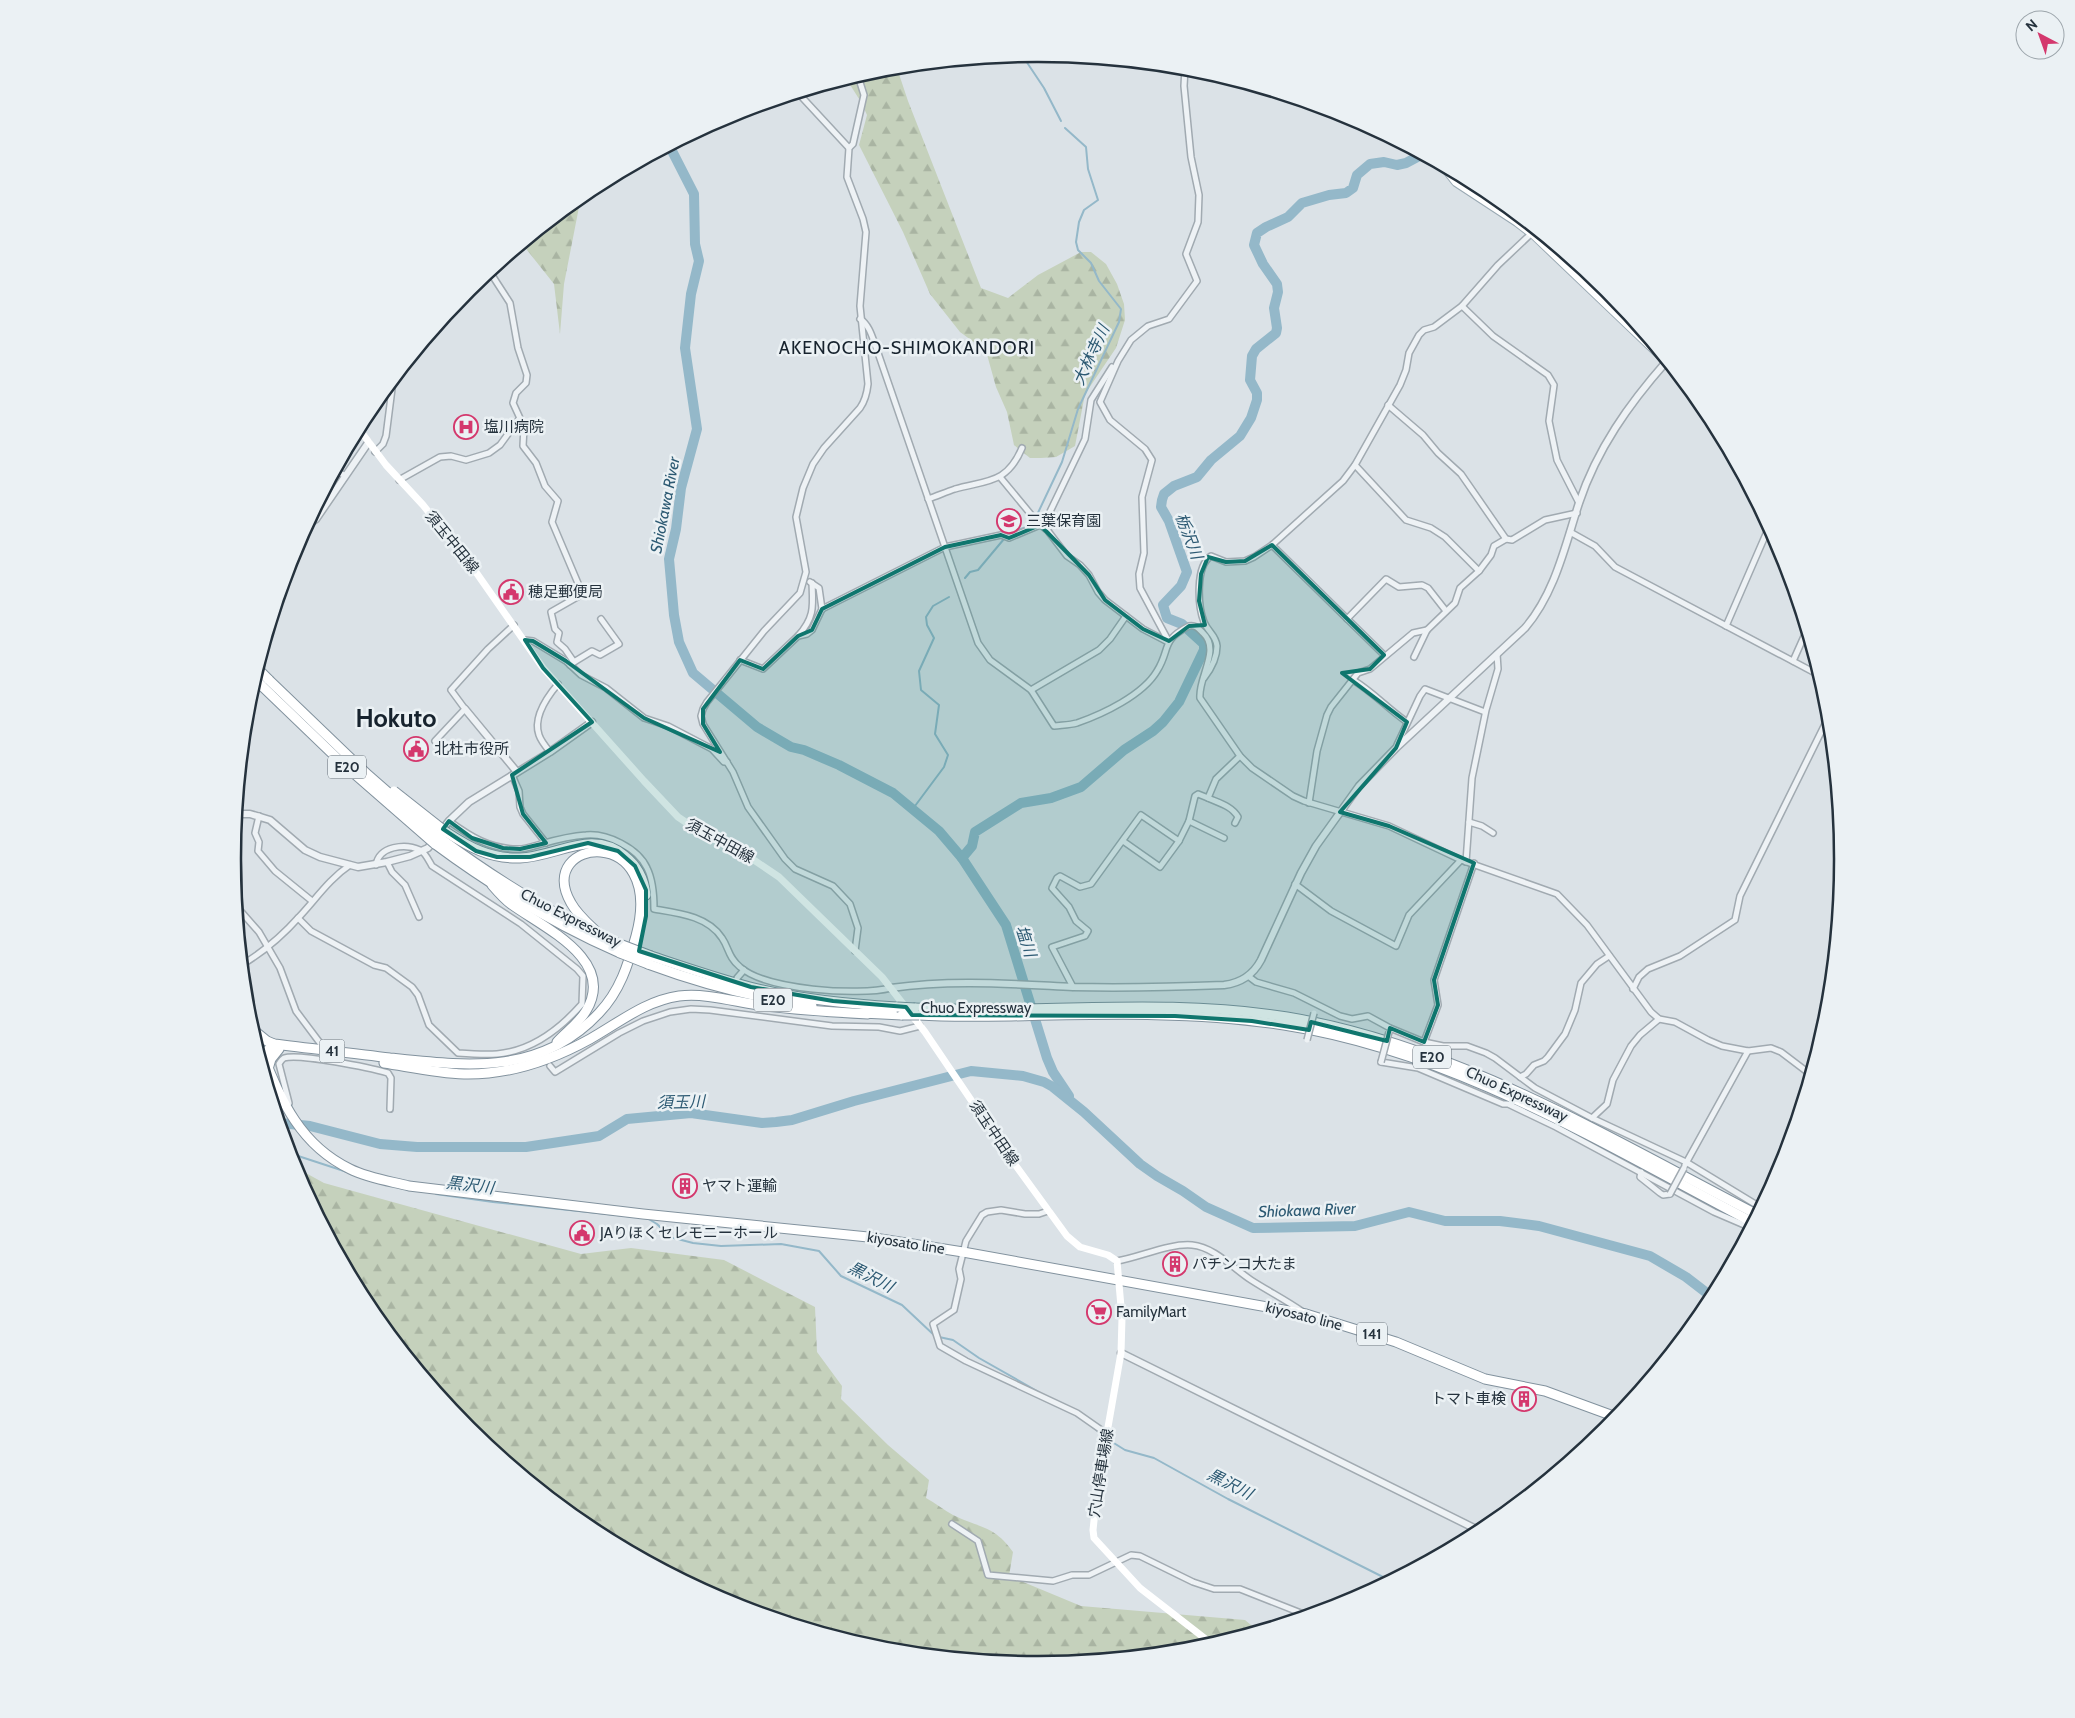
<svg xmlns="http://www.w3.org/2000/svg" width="2075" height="1718" font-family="Cabin,'Noto Sans JP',sans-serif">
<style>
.forest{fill:url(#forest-firs)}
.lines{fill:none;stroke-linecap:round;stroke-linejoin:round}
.stream{stroke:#94b8c9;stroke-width:2}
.river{stroke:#94b8c9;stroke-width:10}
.minor-casing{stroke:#a1aab1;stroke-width:8}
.tertiary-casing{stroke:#a1aab1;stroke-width:9}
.primary-casing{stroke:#9aa9b3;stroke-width:10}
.trunk-casing{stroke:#82929e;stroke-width:11}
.motorway-casing{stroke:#82929e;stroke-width:11}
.minor{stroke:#eef2f5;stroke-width:5}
.tertiary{stroke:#eef2f5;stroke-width:6}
.secondary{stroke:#fff;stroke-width:7}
.primary{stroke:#fff;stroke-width:8}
.trunk{stroke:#fff;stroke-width:9}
.motorway{stroke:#fff;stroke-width:9}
.minor-bridge-casing{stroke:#a1aab1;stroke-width:8;stroke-linecap:butt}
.motorway-bridge-casing{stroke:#82929e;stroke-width:11;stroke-linecap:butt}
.minor-bridge{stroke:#eef2f5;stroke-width:5}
.motorway-bridge{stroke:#fff;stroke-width:9}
.marked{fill:#0f766e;fill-opacity:0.2;stroke:#0f766e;stroke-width:4;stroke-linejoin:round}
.labels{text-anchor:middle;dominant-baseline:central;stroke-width:5;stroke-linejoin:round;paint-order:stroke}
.shield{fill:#ebf1f4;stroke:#606b74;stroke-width:1}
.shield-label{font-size:14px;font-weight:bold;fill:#25323d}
.poi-label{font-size:15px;fill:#25323d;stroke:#ebf1f4;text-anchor:start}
.street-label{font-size:15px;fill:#25323d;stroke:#ebf1f4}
.water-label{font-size:16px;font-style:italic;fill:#2d5a73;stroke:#ebf1f4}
.quarter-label{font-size:18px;letter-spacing:1px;fill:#17232e;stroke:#ebf1f4}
.town-label{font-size:25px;font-weight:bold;fill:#17232e;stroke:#ebf1f4}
.rim{fill:none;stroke:#25323d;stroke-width:2.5}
</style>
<defs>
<pattern id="forest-firs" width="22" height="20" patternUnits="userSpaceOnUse" patternTransform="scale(1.25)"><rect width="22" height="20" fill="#c5d1bc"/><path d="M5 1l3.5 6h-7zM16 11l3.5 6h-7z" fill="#a9b4a2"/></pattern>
</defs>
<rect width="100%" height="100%" fill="#dbe2e7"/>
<g class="forest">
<polygon points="897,68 908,101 981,288 1008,298 1038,275 1081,252 1091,252 1106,264 1117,284 1124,304 1125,320 1116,348 1085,394 1075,446 1056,457 1041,458 1030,458 1014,445 1007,412 996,387 986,351 960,332 930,294 903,232 859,145 867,115 861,102 847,80 881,69"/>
<polygon points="575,202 579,207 564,284 560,334 554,284 523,245"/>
<path d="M293,1166L324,1183L581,1254L631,1248L724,1260L815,1307L817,1352L842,1386L841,1399L888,1445L929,1480L926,1498C935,1503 944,1510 953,1515C979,1528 994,1525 1013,1552L1009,1576L1081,1606L1245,1620L1257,1630L1194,1649L1037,1664L880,1649L729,1603L590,1528L468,1428L368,1306Z"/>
</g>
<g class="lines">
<g class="stream">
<polyline points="1022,55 1044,88 1061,121"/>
<polyline points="1036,517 1062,462 1078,409 1119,322 1121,309 1099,281 1091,263 1078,250 1076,242 1079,222 1084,210 1098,200 1088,169 1086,147 1065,128"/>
<polyline points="965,578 970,572 978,570 1009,533 1029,526 1033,521"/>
<polyline points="912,810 944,767 948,755 935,734 939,705 921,690 919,671 934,638 927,625 926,617 933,606 949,597"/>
<polyline points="289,1153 347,1172"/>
<polyline points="436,1194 493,1202 635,1217"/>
<polyline points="647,1218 657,1224 670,1237 693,1243 721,1246 781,1244 819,1251 841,1276 902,1305 935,1336"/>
<polyline points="939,1337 953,1340 979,1358 1044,1395"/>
<polyline points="1089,1424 1105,1437"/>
<polyline points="1109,1440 1125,1450 1154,1458 1228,1499 1389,1580"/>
</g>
<g class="river">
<polyline points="670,147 694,194 695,244 699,261 691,294 685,348 697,429 681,488 676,529 669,559 674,615 679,642 693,673 757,727 791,747 804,750 839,765 893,793 939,831 962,858 1006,925 1047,1058 1053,1072 1069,1096"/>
<polyline points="962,858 972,846 975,832 1021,803 1051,798 1081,787 1124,750 1153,731 1163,722 1179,702 1204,650 1204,644 1182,624 1167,618 1163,605 1181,586 1187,572 1169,521 1161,507 1162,500 1164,494 1174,486 1197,477 1211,460 1240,436 1251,418 1257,400 1257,393 1250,380 1252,356 1256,349 1276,333 1277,328 1274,308 1278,292 1277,284 1263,264 1254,245 1257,233 1266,227 1288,217 1302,203 1329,195 1346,193 1353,188 1357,175 1370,164 1384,162 1397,165 1406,163 1421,155"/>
<polyline points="280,1123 310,1126 380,1144 417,1147 526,1147 599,1136 627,1119 691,1113 762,1123 776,1122 792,1120 854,1101 971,1071 1023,1076 1044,1082 1053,1087 1084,1112 1140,1164 1157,1176 1183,1191 1206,1207 1253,1228 1355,1226 1409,1212 1445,1221 1500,1221 1539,1226 1650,1256 1686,1277 1712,1297"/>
</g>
<defs>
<g id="minor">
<polyline points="799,94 849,148"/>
<polyline points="490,272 510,303 518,348 527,375 526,383 516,393 513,403 524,427 523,446 536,463 545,486 558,501 552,522 580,588 579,596 551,612 555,629 559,633 557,642 565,649 574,662 570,665"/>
<polyline points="1462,306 1493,336 1548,375 1554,385 1549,421 1557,460 1579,503"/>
<path d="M860,319C870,325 873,340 877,350L978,643L990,660L1031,690L1054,726C1062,725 1070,725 1077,723C1103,714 1143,695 1157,671C1171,649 1160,641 1189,626C1196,625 1198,628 1203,633C1221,650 1198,677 1200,698L1240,756L1252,768L1293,796L1304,801L1389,826L1461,860L1557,894L1587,925L1651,1012L1659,1019L1675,1022L1708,1040L1722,1046L1748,1051L1771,1048L1781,1052L1810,1074"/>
<polyline points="1388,405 1423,435 1438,453 1461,474 1506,539"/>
<polyline points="375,452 383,444 386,436 393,381"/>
<polyline points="1355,465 1406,520 1431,528 1445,537 1479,571"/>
<polyline points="336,471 344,475"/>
<polyline points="1000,477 1038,523 1048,531 1067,556 1080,565 1089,575 1098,592 1105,600 1143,629 1168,642"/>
<polyline points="399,480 440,457 451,456 466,460 489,453 500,445 519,419"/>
<path d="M928,499C937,496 946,492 955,489C987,480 1007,484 1022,448"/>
<polyline points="316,517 318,506"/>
<polyline points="1570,532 1595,546 1615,567 1819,675"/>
<polyline points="1272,545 1384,655"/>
<polyline points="810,582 819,588 822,609"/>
<polyline points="1347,619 1386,579 1399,587 1422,585 1428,588 1446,611"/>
<polyline points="1726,626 1769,527"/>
<path d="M798,636C815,617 813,606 812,583"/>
<polyline points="525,640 533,641 566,661 581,675 606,688 644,718 668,726 712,749 724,762 727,762"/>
<polyline points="1169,642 1140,588 1139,574 1144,553 1142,497 1152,460 1145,449 1110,420 1100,402 1118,361 1131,340 1148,326 1169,319 1197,281 1186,254 1198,222 1199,195 1191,157 1184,86 1185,68"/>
<polyline points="1414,657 1427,630 1455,603 1460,588 1479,571 1491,555 1494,546 1506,539 1512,540 1545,520 1577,513"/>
<polyline points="740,660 763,669 798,636 807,634 812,630 822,609 945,547 1001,535 1009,538 1040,525 1046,520 1085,439 1091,400 1112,367"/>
<polyline points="1793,661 1806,632"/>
<polyline points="574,662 592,651 600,655 619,644 601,619"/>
<path d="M1204,678C1211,669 1217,658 1217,646C1216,635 1208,632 1204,622C1198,607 1195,566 1211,556L1226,562L1245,561L1254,557L1272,545L1343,481L1355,465L1400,385L1406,370L1409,353L1419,335L1424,330L1434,327L1462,306L1498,265L1535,230"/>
<path d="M1353,680C1373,692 1388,709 1407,722"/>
<polyline points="1031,690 1099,650 1110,639 1126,616"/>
<polyline points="435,741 465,709 451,690 488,649 514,625"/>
<polyline points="1397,745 1420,696 1425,689 1485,712"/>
<path d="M550,752C546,747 541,741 539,735C533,718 547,697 558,684"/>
<polyline points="512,775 519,791 520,807 523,814 546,843"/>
<path d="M1208,798C1219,803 1232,806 1238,817L1235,823"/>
<polyline points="1309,803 1317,751 1327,715 1331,707 1358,673 1370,669 1413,633 1427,630"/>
<polyline points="259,816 255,833 259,842 258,851 275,871 312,901"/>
<path d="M449,821C471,837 490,849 518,849C526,849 534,846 541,844C555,840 571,836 586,835C607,833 638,848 647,868C653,880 654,895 654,909C678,913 708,916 722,938C729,948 728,957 740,967C766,990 858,996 891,988"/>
<polyline points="1189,821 1224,838"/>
<polyline points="1469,822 1482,826 1493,833"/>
<polyline points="1123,841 1160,867 1179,841 1189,821 1195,796 1198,794 1208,798 1216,779 1240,756"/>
<polyline points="387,862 392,872 405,885 419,917"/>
<polyline points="1466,862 1472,778 1486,710 1498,669 1497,654"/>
<polyline points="1295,884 1331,911 1396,946 1409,915 1461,860"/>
<polyline points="237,907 259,932 280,968 296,1011 320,1043"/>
<path d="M298,918L311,931L374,965L386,968L412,987L418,995L429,1025L458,1053C471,1054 484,1055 497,1054C531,1051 560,1029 582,1004L583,976L577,969L521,924L432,866C429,861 425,852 420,850C405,843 379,846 376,865"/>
<path d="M855,951L858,928L850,904L833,886L795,869L785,859L748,807L733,772L703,724L701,716L703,709L707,702L764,631L800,593L806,572L796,517L803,488L813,464L824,448L860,408C865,401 867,393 868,384L860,306L866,232L863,219L847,177L849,148L853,144L864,95L858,76"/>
<path d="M243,964C263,952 283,935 299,917C316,899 329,879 350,865"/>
<polyline points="1248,976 1256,982 1294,993 1340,1016 1352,1019 1368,1016 1390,1028 1424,1042 1443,1046 1467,1046 1486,1053 1495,1058 1535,1088 1592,1118 1686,1162 1760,1207"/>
<polyline points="737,978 744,970"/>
<polyline points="1073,987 1052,947 1085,936 1088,931 1076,921 1069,907 1052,888 1057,878 1060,876 1080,887 1091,884 1141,815 1179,841"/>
<polyline points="1633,989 1639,977 1648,969 1680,956 1735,920 1740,896 1829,716"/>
<polyline points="1424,1042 1438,1005 1434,980 1474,863"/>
<polyline points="1381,1062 1418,1068 1503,1104 1508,1104 1556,1127 1714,1212 1749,1227"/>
<polyline points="550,1066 555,1072 619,1033 643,1021 670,1012 691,1009 710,1010 832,1026 879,1027 900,1031 920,1026"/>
<polyline points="1520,1077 1526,1074 1534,1065 1544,1061 1548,1057 1565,1034 1575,1010 1581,983 1597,964 1609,956"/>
<path d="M289,1103L279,1064C281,1061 281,1060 284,1058C299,1053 371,1068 388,1073L391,1078L390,1109"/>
<polyline points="1592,1118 1607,1104 1613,1080 1631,1046 1640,1035 1659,1019"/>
<polyline points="1685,1165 1748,1051"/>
<polyline points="1641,1172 1640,1177 1660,1193 1663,1195 1670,1194"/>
<polyline points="1048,1211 1039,1214 1025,1214 1001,1210 987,1212 982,1215 966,1241 959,1269 961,1279 954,1310 933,1324 940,1346 966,1361 1077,1413 1107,1434"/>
<path d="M1117,1261C1140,1257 1170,1243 1192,1245C1214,1247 1233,1268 1251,1280C1268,1291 1286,1300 1303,1312"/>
<polyline points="952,1524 978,1541 988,1575 1053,1581 1072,1575 1089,1575 1131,1555 1140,1556 1193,1582 1214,1589 1240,1589 1306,1615"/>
</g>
<g id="tertiary">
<polyline points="307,525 316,519 368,443"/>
<polyline points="465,709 517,772"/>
<polyline points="237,814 250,814 270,820 305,850 320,857 358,867 387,862 410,856 428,848 449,821 469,802 550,752 592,722"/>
<path d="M891,988C952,979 1012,984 1073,987C1124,988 1174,987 1224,985C1241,983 1253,975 1261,960L1301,873L1316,846L1359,786L1396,748L1525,628C1555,593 1565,546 1579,503C1597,449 1629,404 1666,362"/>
<polyline points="1121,1353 1480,1531"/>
</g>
<polyline id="primary" points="1445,168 1456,182 1517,222 1534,235 1664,359"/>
<path id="trunk" d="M253,1032C277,1087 292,1141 350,1169C368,1178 389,1181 409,1186L643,1214L868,1237L963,1252L1306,1314L1396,1342L1485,1379L1545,1391L1616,1417"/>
<g id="motorway">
<polyline points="258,669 269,680"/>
<polyline points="255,679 263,687"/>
<path d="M446,832C469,847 490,859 520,858C556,857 592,828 625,856C638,866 644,879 646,895"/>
<path d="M440,838C497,880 557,918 622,945"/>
<path d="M435,844C493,887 554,924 620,953"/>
<path d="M492,885C498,892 504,899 511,904C544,928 617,960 586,1011C579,1023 566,1032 557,1042"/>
<path d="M651,956C684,967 716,978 750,987C797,999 848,1004 897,1007"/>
<path d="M648,964C702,984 756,998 812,1006"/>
<path d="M915,1008C1038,1014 1164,997 1287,1017C1456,1045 1607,1137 1756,1214"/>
<polyline points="862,1013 902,1015"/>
<path d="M919,1015C950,1017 980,1016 1011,1016C1101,1014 1195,1011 1284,1025C1453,1051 1603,1144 1752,1222"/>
<path d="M251,1028L267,1041L274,1044C313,1049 352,1053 390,1058C467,1066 540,1076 599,1013C620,991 628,965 636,936C667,822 533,837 571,903C578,916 591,926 602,937"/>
<polyline points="264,1059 266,1052 274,1044"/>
<path d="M384,1063C410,1067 437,1073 464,1074C508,1075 552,1060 590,1039C620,1022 645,1001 679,996C706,993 732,1001 758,1005C795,1010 831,1012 868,1014"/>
<polyline points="268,1069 271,1059 279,1049"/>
</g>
</defs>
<use href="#minor" class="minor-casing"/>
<use href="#tertiary" class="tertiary-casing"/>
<use href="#primary" class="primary-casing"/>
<use href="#trunk" class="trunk-casing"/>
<use href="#motorway" class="motorway-casing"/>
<use href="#minor" class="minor"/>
<use href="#tertiary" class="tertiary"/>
<polyline class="secondary" points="359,429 386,465 423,505 471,565 543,668 644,781 678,817 702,833 742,852 779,877 882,977 925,1032 1011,1159 1067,1236 1080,1247 1108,1255 1117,1261 1122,1318 1121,1353 1098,1484 1093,1530 1094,1538 1140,1588 1212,1644"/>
<use href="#primary" class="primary"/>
<use href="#trunk" class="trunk"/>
<use href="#motorway" class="motorway"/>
<defs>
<g id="minor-bridge">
<polyline points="1307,1040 1314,1013"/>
<polyline points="1381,1062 1389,1032"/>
<polyline points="1670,1194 1684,1168"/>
</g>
<g id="motorway-bridge">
<polyline points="269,680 368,775 440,838"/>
<polyline points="263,687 341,762 435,844"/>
<polyline points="394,791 446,832"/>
<polyline points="622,945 651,956"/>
<polyline points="620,953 648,964"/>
<polyline points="897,1007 915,1008"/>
<polyline points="902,1015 919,1015"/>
</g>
</defs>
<use href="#minor-bridge" class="minor-bridge-casing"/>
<use href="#motorway-bridge" class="motorway-bridge-casing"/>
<use href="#minor-bridge" class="minor-bridge"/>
<use href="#motorway-bridge" class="motorway-bridge"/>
</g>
<path class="marked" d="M1040,525L1089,575L1105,600L1143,629L1169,641L1189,626L1205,625L1199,601L1201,574L1208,557L1226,562L1245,561L1272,545L1384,655L1370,669L1342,673L1407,722L1396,748L1340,812L1389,826L1474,863L1434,980L1438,1005L1424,1042L1390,1028L1387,1041L1311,1022L1309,1030L1252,1021L1175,1016L912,1015L906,1007L833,1001L751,987L639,951L646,916V890L635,866L618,851L588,843L530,857H497L476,851L443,829L449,821L472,838L503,848L520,849L546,843L523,814L512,775L592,722L543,668L525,640L533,641L566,661L644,718L720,752L703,724V709L740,660L763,669L798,636L812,630L822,609L945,547L1001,535L1009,538Z"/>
<defs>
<symbol id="hospital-ring" viewBox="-11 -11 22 22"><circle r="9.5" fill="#ebf1f4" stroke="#d4386d" stroke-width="1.5"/><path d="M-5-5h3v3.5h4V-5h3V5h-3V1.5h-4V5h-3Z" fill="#d4386d"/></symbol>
<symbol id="school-ring" viewBox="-11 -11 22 22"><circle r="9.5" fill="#ebf1f4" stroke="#d4386d" stroke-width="1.5"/><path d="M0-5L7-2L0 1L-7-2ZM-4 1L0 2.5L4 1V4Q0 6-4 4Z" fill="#d4386d"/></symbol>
<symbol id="civic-ring" viewBox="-11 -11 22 22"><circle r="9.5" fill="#ebf1f4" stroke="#d4386d" stroke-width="1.5"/><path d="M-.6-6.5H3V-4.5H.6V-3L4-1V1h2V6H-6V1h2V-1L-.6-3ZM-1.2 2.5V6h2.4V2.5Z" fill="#d4386d"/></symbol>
<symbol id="building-ring" viewBox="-11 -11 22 22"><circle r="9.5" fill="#ebf1f4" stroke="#d4386d" stroke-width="1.5"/><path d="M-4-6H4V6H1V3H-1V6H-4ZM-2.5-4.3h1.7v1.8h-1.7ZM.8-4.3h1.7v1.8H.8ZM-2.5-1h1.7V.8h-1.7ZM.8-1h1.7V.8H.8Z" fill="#d4386d"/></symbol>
<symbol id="supermarket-ring" viewBox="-11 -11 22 22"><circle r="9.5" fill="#ebf1f4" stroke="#d4386d" stroke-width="1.5"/><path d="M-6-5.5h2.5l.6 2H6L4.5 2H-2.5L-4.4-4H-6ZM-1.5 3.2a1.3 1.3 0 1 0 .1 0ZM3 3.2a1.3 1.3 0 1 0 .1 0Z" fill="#d4386d"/></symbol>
</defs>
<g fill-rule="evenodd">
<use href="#hospital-ring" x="452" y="413" width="28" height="28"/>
<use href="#school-ring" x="995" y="507" width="28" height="28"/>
<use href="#civic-ring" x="497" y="578" width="28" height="28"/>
<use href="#civic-ring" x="402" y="735" width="28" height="28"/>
<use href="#building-ring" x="671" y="1172" width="28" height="28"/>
<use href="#civic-ring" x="568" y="1219" width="28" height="28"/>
<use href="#building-ring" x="1161" y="1250" width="28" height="28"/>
<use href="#supermarket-ring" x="1085" y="1298" width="28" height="28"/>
<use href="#building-ring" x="1510" y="1385" width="28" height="28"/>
</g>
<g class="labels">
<g class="shield">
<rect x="328" y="755.5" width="38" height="23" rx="4"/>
<rect x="754" y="988.5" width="38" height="23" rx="4"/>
<rect x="319.5" y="1039.5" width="25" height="23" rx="4"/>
<rect x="1413" y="1045.5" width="38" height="23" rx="4"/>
<rect x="1357" y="1322.5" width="30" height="23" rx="4"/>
</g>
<g class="shield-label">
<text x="347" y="767">E20</text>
<text x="773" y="1000">E20</text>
<text x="332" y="1051">41</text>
<text x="1432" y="1057">E20</text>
<text x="1372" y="1334">141</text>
</g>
<g class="poi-label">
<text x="484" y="427">塩川病院</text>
<text x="1026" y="521">三葉保育園</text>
<text x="528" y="592">穂足郵便局</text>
<text x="434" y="749">北杜市役所</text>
<text x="702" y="1186">ヤマト運輸</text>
<text x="600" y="1233">JAりほくセレモニーホール</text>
<text x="1192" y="1264">パチンコ大たま</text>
<text x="1116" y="1312">FamilyMart</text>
<text x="1506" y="1399" text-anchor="end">トマト車検</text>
</g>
<g class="street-label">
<text transform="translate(452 542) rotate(51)">須玉中田線</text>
<text transform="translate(720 841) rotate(29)">須玉中田線</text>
<text transform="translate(571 918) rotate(27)">Chuo Expressway</text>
<text x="976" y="1008">Chuo Expressway</text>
<text transform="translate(1517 1094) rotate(25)">Chuo Expressway</text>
<text transform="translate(994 1133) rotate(56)">須玉中田線</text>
<text transform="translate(906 1243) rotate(9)">kiyosato line</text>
<text transform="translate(1304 1316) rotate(14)">kiyosato line</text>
<text transform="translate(1101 1473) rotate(-81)">穴山停車場線</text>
</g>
<g class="water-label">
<text transform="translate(1091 355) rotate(-65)">大林寺川</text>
<text transform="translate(665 505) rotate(-79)">Shiokawa River</text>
<text transform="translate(1189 536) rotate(69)">栃沢川</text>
<text transform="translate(1026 941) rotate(72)">塩川</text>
<text transform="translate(681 1102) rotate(-1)">須玉川</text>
<text transform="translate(470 1185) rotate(7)">黒沢川</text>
<text transform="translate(1307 1210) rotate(-2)">Shiokawa River</text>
<text transform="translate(871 1277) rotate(27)">黒沢川</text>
<text transform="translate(1230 1484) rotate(27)">黒沢川</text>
</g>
<g class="quarter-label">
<text x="907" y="348">AKENOCHO-SHIMOKANDORI</text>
</g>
<g class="town-label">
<text x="396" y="718">Hokuto</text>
</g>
</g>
<path d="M0 0H2075V1718H0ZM1037 62H1038A796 796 0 0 1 1834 858V860A796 796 0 0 1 1038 1656H1037A796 796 0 0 1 241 860V858A796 796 0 0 1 1037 62Z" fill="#ebf1f4" fill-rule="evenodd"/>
<path class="rim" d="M1037 62H1038A796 796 0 0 1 1834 858V860A796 796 0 0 1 1038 1656H1037A796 796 0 0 1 241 860V858A796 796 0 0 1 1037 62Z"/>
<g transform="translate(2040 35) rotate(319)"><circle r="24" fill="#ebf1f4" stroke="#9ca5ab"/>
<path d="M0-4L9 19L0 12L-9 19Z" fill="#d4386d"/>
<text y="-8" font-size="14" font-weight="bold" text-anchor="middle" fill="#25323d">N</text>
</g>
</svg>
